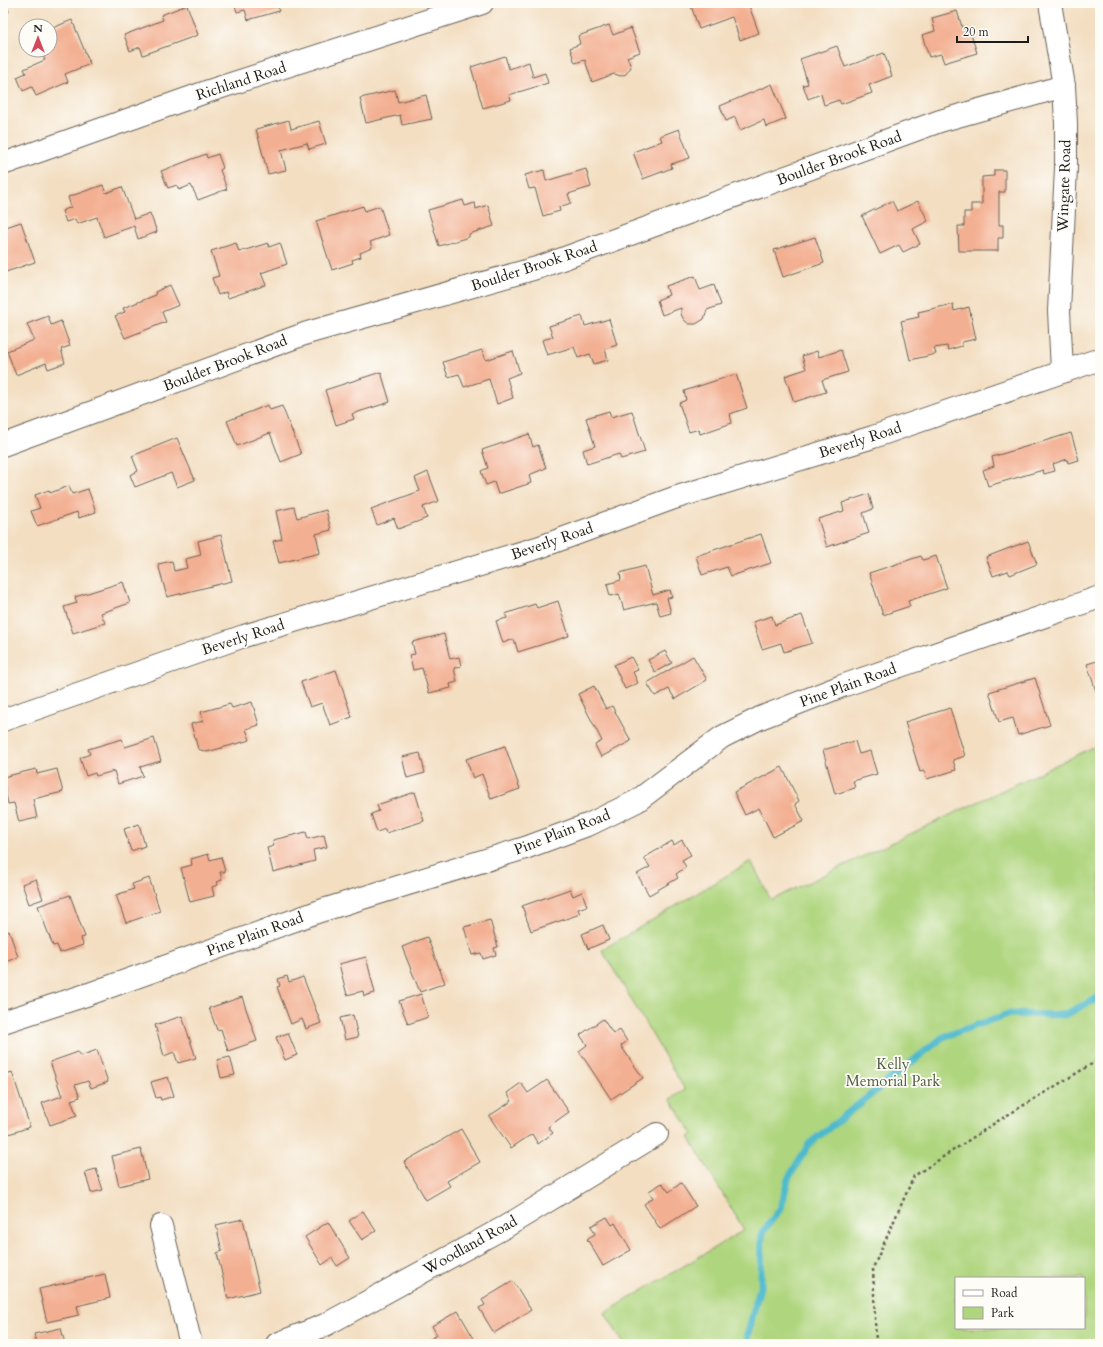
<svg xmlns="http://www.w3.org/2000/svg" width="1103" height="1347" font-family="Cardo,serif">
<style>
.green{fill:#afd57e;stroke:#66784d;fill-rule:evenodd}
.lines{fill:none;stroke-linecap:round;stroke-linejoin:round}
.stream{stroke:#4eb9cb;stroke-width:7}
.building{fill:#f3af91}
.minor-casing{stroke:#676056;stroke-width:24}
.path{stroke:#676056;stroke-width:2.5;stroke-dasharray:3 3;stroke-linecap:butt}
.minor{stroke:#fff;stroke-width:22}
.labels{text-anchor:middle;dominant-baseline:central;stroke-width:3.5;stroke-linejoin:round;paint-order:stroke}
.street-label{font-size:15px;fill:#1c1c1c;stroke:#fdfcf7}
.park-label{font-size:15px;fill:#4f5d3e;stroke:#fdfcf7}
</style>
<rect width="100%" height="100%" fill="#fdfcf7"/>
<filter id="ink" filterUnits="userSpaceOnUse"><feTurbulence type="fractalNoise" baseFrequency=".025" numOctaves="2"/><feDisplacementMap in="SourceGraphic" scale="8" xChannelSelector="R" yChannelSelector="G"/><feConvolveMatrix kernelMatrix="1 2 1 2 8 2 1 2 1" color-interpolation-filters="sRGB"/></filter>
<filter id="wash" filterUnits="userSpaceOnUse"><feTurbulence type="fractalNoise" baseFrequency=".012" numOctaves="4" result="noise"/><feDisplacementMap in="SourceGraphic" scale="16" xChannelSelector="R" yChannelSelector="G"/><feGaussianBlur stdDeviation="0.9" result="paint"/><feColorMatrix in="noise" values="0 0 0 0 0 0 0 0 0 0 0 0 0 0 0 0 0 1.4 0 .05"/><feComposite in="paint" operator="in"/></filter>
<g filter="url(#wash)">
<rect width="100%" height="100%" fill="#f3dec1"/>
<path class="green" d="M1100,744V1344H624L605,1313L744,1230L689,1137L693,1134L670,1099L685,1090L602,950L751,861L771,900ZM956,1278H1084V1328H956Z"/>
<g class="lines">
<polyline class="stream" points="747,1344 748,1333 761,1283 762,1233 781,1208 788,1179 809,1144 943,1037 1008,1014 1064,1015 1100,997"/>
</g>
<g id="blocks">
<g class="building">
<polygon points="3,3 6,3 9,12 3,14"/>
<polygon points="234,3 281,3 277,5 279,11 248,20 245,10 237,12"/>
<polygon points="690,3 748,3 759,33 740,40 732,17 699,29"/>
<polygon points="187,5 198,35 143,55 140,47 130,51 124,35 163,20 161,15"/>
<polygon points="957,11 963,30 969,28 977,53 944,63 941,54 929,57 922,35 935,31 932,18"/>
<polygon points="72,20 90,64 65,74 68,82 36,96 32,87 23,91 17,77 26,73 24,69 45,60 40,50 50,50 50,29"/>
<polygon points="609,25 613,35 631,28 640,52 627,57 631,67 626,74 621,76 614,74 592,82 585,60 575,63 570,48 580,44 578,36"/>
<polygon points="837,46 845,67 884,53 892,76 869,85 872,93 841,104 839,100 824,105 821,94 808,99 803,85 808,84 800,59"/>
<polygon points="505,56 509,69 529,62 533,77 545,73 548,83 509,95 511,100 483,108 471,67"/>
<polygon points="772,84 786,119 766,127 764,120 740,130 735,117 726,121 720,106"/>
<polygon points="395,90 398,102 426,95 432,119 402,125 400,115 366,123 360,98"/>
<polygon points="289,120 291,129 319,121 326,144 309,149 307,143 281,150 286,170 268,174 256,129"/>
<polygon points="679,129 690,158 671,164 672,168 643,179 633,152 662,141 660,136"/>
<polygon points="206,154 207,158 218,154 223,168 220,170 227,189 198,200 191,185 179,190 177,185 168,188 161,171"/>
<polygon points="586,169 591,187 568,194 571,203 559,207 560,211 543,216 535,188 529,189 525,175 544,170 546,181"/>
<polygon points="994,170 1005,170 1005,192 999,192 999,225 1003,225 1003,238 998,238 998,251 959,251 958,226 964,226 964,212 971,212 971,204 982,204 982,177 994,176"/>
<polygon points="103,185 106,193 122,187 134,219 150,213 157,232 138,239 134,226 104,237 97,217 77,224 75,219 66,222 62,211 71,207 68,197"/>
<polygon points="463,200 465,206 475,203 476,209 488,205 494,226 469,234 469,237 439,246 428,210"/>
<polygon points="892,201 897,211 918,201 928,221 913,229 920,244 903,252 899,245 880,254 862,216"/>
<polygon points="363,206 365,211 380,206 389,235 370,242 372,248 360,253 361,257 352,260 353,263 332,270 316,221"/>
<polygon points="21,222 35,262 3,273 3,228"/>
<polygon points="815,237 824,263 783,277 774,250"/>
<polygon points="236,243 239,252 268,243 269,247 280,243 287,264 261,273 266,285 228,298 226,292 218,295 212,278 219,276 211,251"/>
<polygon points="695,276 700,290 714,285 721,305 707,310 704,319 696,324 689,324 684,320 681,314 681,308 662,315 657,300 669,295 666,286"/>
<polygon points="170,285 179,305 162,312 166,322 125,338 115,316 125,312 123,308 156,295 155,292"/>
<polygon points="953,304 954,311 969,307 976,339 962,342 962,346 948,350 947,346 934,348 936,354 910,360 901,321 919,317 918,312"/>
<polygon points="48,316 51,325 61,321 70,346 61,349 65,363 48,369 46,363 16,375 7,351 34,340 27,324"/>
<polygon points="582,316 585,326 609,319 617,345 605,349 608,360 594,364 590,354 578,358 574,347 547,355 542,340 553,337 549,326"/>
<polygon points="482,350 486,360 513,351 520,373 507,378 513,398 497,404 489,379 464,387 459,374 448,377 443,362"/>
<polygon points="841,350 848,372 822,380 826,392 794,402 785,376 806,369 802,356 817,351 819,357"/>
<polygon points="381,372 390,402 352,414 354,419 336,425 325,390"/>
<polygon points="736,374 747,408 730,414 732,423 700,434 699,429 689,432 679,403 686,400 684,391"/>
<polygon points="268,405 270,410 282,406 301,454 281,462 270,433 237,446 227,421"/>
<polygon points="609,411 611,417 632,411 645,452 621,459 619,454 587,464 583,450 595,446 586,418"/>
<polygon points="1071,433 1079,460 1068,463 1067,459 1053,464 1055,471 1044,474 1043,470 988,486 983,470 994,466 992,457"/>
<polygon points="529,434 533,447 538,445 546,468 529,475 531,483 498,494 494,482 486,485 481,471 488,468 482,450"/>
<polygon points="177,438 195,480 177,487 171,473 135,487 130,475 138,471 132,456"/>
<polygon points="428,472 439,501 423,507 427,518 398,529 394,518 377,525 371,509 420,491 415,478"/>
<polygon points="69,486 72,494 88,489 96,512 79,518 77,512 37,526 31,511 40,508 35,495 49,490 50,493"/>
<polygon points="869,494 873,509 863,513 869,533 827,547 818,519 844,511 842,503"/>
<polygon points="294,507 297,518 326,510 331,530 316,534 320,553 279,563 273,541 282,539 276,511"/>
<polygon points="761,534 771,563 731,576 727,567 702,575 696,556"/>
<polygon points="221,535 232,581 167,597 158,564 172,561 174,571 187,568 185,559 201,555 198,541"/>
<polygon points="1028,541 1037,564 1010,575 1008,571 993,576 986,557"/>
<polygon points="921,556 923,560 936,556 947,588 908,601 910,606 883,615 869,573"/>
<polygon points="645,566 653,595 670,590 672,597 667,598 671,613 660,616 656,602 624,610 619,594 610,596 607,584 621,580 620,573"/>
<polygon points="123,582 130,603 101,613 105,623 73,633 64,607 77,603 75,597"/>
<polygon points="558,601 569,636 518,652 514,639 503,643 496,621 507,618 505,614 535,604 537,608"/>
<polygon points="802,615 812,643 784,652 781,643 762,649 753,622 772,616 775,625"/>
<polygon points="444,634 450,659 459,657 461,666 454,668 457,682 450,684 451,688 429,693 422,668 413,670 409,655 415,654 412,642"/>
<polygon points="665,651 672,663 655,672 648,660"/>
<polygon points="693,656 707,680 675,699 669,689 655,696 647,683"/>
<polygon points="631,657 638,670 633,672 638,683 625,689 614,665"/>
<polygon points="1100,660 1100,703 1087,664"/>
<polygon points="336,670 352,717 330,725 322,703 310,707 301,682"/>
<polygon points="1035,678 1050,725 1018,735 1013,718 999,722 989,692"/>
<polygon points="594,686 606,709 612,706 631,741 601,757 595,745 602,741 578,694"/>
<polygon points="252,702 259,725 246,729 250,740 207,752 198,749 191,724 203,721 201,712 230,704 232,708"/>
<polygon points="950,708 965,756 953,760 956,770 927,779 924,771 920,772 905,722"/>
<polygon points="154,738 161,761 140,767 143,776 118,784 114,771 96,776 95,773 86,776 80,758 90,754 88,749 122,739 125,747"/>
<polygon points="855,741 859,754 870,751 877,774 853,781 855,788 835,794 823,750"/>
<polygon points="505,746 520,789 491,799 482,774 473,778 466,759"/>
<polygon points="420,753 425,773 407,778 402,757"/>
<polygon points="782,767 799,801 795,804 804,821 773,837 759,808 745,815 734,792"/>
<polygon points="36,769 37,774 57,769 63,792 33,799 37,818 19,822 14,803 8,804 3,777"/>
<polygon points="415,792 424,821 386,833 385,829 377,832 371,814 379,811 377,805"/>
<polygon points="139,824 145,846 131,851 124,829"/>
<polygon points="306,832 308,839 324,835 327,847 313,850 315,861 273,872 267,848 274,846 273,840"/>
<polygon points="682,840 691,855 682,860 686,867 676,874 678,878 649,895 637,874 650,867 644,858 672,841 674,845"/>
<polygon points="208,854 210,860 221,857 225,872 220,872 222,880 217,882 218,885 212,887 214,896 190,902 181,868 192,865 191,859"/>
<polygon points="149,878 160,911 126,923 116,895 134,889 132,884"/>
<polygon points="36,879 43,899 29,904 22,884"/>
<polygon points="570,889 573,896 582,892 587,906 578,909 580,914 531,931 522,906"/>
<polygon points="70,895 85,937 81,938 83,945 60,953 57,945 53,946 38,906"/>
<polygon points="490,920 498,947 494,948 496,955 483,959 481,953 472,955 464,927"/>
<polygon points="603,925 609,940 588,949 582,934"/>
<polygon points="9,931 18,957 3,963 3,933"/>
<polygon points="427,937 445,983 420,992 402,947"/>
<polygon points="366,957 375,993 364,996 363,991 347,995 339,964"/>
<polygon points="287,976 289,982 303,977 321,1023 306,1029 302,1019 291,1024 277,987 280,986 278,979"/>
<polygon points="421,994 428,1017 408,1024 399,1001"/>
<polygon points="242,997 257,1041 228,1051 221,1029 217,1030 209,1008"/>
<polygon points="353,1015 358,1037 345,1040 340,1018"/>
<polygon points="182,1016 196,1058 178,1063 174,1052 164,1056 155,1025"/>
<polygon points="603,1019 613,1034 620,1030 627,1041 621,1046 643,1078 611,1099 579,1051 587,1045 580,1035"/>
<polygon points="288,1033 297,1055 285,1060 276,1037"/>
<polygon points="97,1050 108,1082 91,1088 88,1081 75,1085 80,1097 71,1100 77,1116 50,1125 42,1103 62,1096 50,1062 78,1052 80,1056"/>
<polygon points="230,1057 235,1075 221,1078 217,1060"/>
<polygon points="12,1072 30,1127 3,1136 3,1075"/>
<polygon points="168,1077 174,1096 161,1100 160,1097 156,1098 151,1082"/>
<polygon points="547,1080 569,1112 548,1127 553,1133 538,1144 532,1134 511,1148 489,1116 512,1101 507,1093 521,1083 528,1093"/>
<polygon points="461,1129 480,1162 447,1181 450,1186 426,1200 404,1162"/>
<polygon points="141,1149 148,1179 119,1186 112,1156"/>
<polygon points="96,1169 103,1190 91,1193 85,1172"/>
<polygon points="662,1183 669,1192 681,1183 696,1206 660,1229 644,1204 653,1198 649,1191"/>
<polygon points="363,1211 376,1231 362,1240 349,1221"/>
<polygon points="607,1217 612,1225 615,1223 631,1250 603,1266 587,1239 595,1234 591,1226"/>
<polygon points="243,1219 260,1291 228,1299 217,1253 222,1251 216,1225"/>
<polygon points="328,1222 350,1258 337,1266 332,1258 322,1265 305,1237"/>
<polygon points="105,1274 110,1298 77,1306 79,1315 47,1322 39,1289"/>
<polygon points="513,1281 531,1310 494,1333 479,1308 485,1305 482,1300"/>
<polygon points="458,1311 477,1344 422,1344 437,1335 432,1326"/>
<polygon points="61,1328 65,1344 37,1344 34,1334"/>
</g>
</g>
</g>
<g filter="url(#ink)">
<use href="#blocks" fill-opacity="0" stroke="#676056" stroke-width="1"/>
<g class="lines">
<defs>
<g id="minor">
<polyline points="1050,3 1064,86 1066,123 1066,168 1059,311 1062,370"/>
<polyline points="3,164 206,92 482,3"/>
<polyline points="3,445 307,333 540,267 940,121 1064,86"/>
<polyline points="3,720 244,636 540,547 674,498 873,437 1100,359"/>
<polyline points="3,1022 89,994 320,911 525,848 590,824 637,801 722,737 760,718 842,686 1100,597"/>
<polyline points="161,1226 191,1344"/>
<polyline points="277,1344 325,1325 505,1227 657,1134"/>
</g>
</defs>
<use href="#minor" class="minor-casing"/>
<polyline class="path" points="876,1344 873,1268 914,1176 1001,1119 1100,1059"/>
<use href="#minor" class="minor"/>
</g>
</g>
<g class="labels">
<g class="street-label">
<text transform="translate(241 81) rotate(-18)">Richland Road</text>
<text transform="translate(839 158) rotate(-20)">Boulder Brook Road</text>
<text transform="translate(1064 186) rotate(-88)">Wingate Road</text>
<text transform="translate(534 266) rotate(-18)">Boulder Brook Road</text>
<text transform="translate(225 363) rotate(-21)">Boulder Brook Road</text>
<text transform="translate(860 440) rotate(-18)">Beverly Road</text>
<text transform="translate(552 541) rotate(-19)">Beverly Road</text>
<text transform="translate(243 637) rotate(-18)">Beverly Road</text>
<text transform="translate(848 685) rotate(-20)">Pine Plain Road</text>
<text transform="translate(562 832) rotate(-21)">Pine Plain Road</text>
<text transform="translate(255 934) rotate(-20)">Pine Plain Road</text>
<text transform="translate(470 1245) rotate(-29)">Woodland Road</text>
</g>
<g class="park-label">
<text x="893" y="1064">Kelly<tspan x="893" dy="17">Memorial Park</tspan></text>
</g>
</g>
<rect width="1103" height="1347" fill="none" stroke="#fdfcf7" stroke-width="16"/>
<rect x="955" y="1277" width="130" height="52" fill="#fdfcf7" stroke="#a3a29f"/>
<rect x="963" y="1290" width="20" height="6" fill="#ffffff" stroke="#a3a29f"/>
<text x="991" y="1297" font-size="12" fill="#1c1c1c">Road</text>
<rect x="963" y="1307" width="20" height="12" fill="#afd57e" stroke="#a3a29f"/>
<text x="991" y="1317" font-size="12" fill="#1c1c1c">Park</text>
<g transform="translate(38 38)"><circle r="19" fill="#fdfcf7" stroke="#a3a29f"/>
<path d="M0-3L7 15L0 10L-7 15Z" fill="#d1495b"/>
<text y="-6" font-size="11" font-weight="bold" text-anchor="middle" fill="#1c1c1c">N</text>
</g>
<path d="M957 36v6h71v-6" fill="none" stroke="#1c1c1c" stroke-width="2"/>
<text x="963" y="36" font-size="12" fill="#1c1c1c" stroke="#fdfcf7" stroke-width="3" paint-order="stroke">20 m</text>
</svg>
